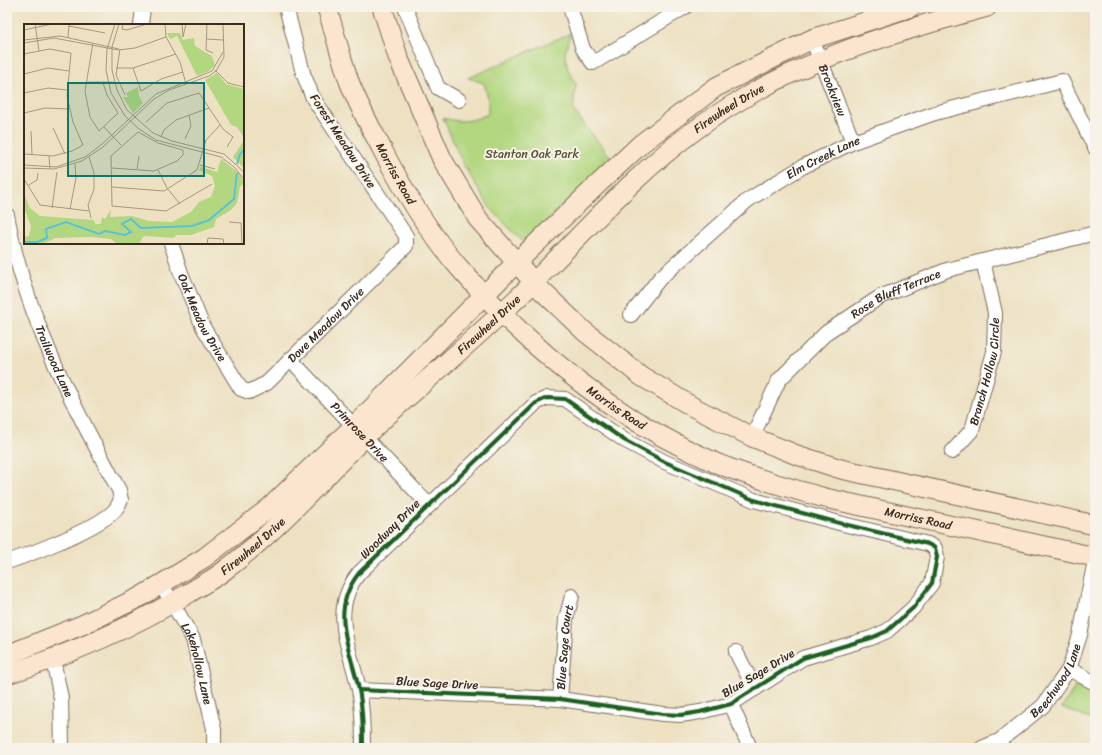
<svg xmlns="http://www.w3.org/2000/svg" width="1102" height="755" font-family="Sriracha,sans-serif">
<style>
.park{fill:#b2d780;stroke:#76804f}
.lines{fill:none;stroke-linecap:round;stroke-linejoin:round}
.street-casing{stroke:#796a57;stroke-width:16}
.secondary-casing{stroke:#796a57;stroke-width:21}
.street{stroke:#fff;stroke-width:14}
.secondary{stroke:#fce5cf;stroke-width:19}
.cycleway-casing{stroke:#f7f3e8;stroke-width:6}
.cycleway{stroke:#1b5e20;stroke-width:4}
.labels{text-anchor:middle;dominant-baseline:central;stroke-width:4;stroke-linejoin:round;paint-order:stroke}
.street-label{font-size:12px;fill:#3b2a1e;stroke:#f7f3e8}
.park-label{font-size:12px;fill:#595536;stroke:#f7f3e8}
.inset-river{fill:none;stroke:#59c2d5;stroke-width:2}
.inset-road{fill:none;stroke:#a69880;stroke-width:1}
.view{fill:#0f766e;fill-opacity:0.15;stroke:#0f766e;stroke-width:2}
.inset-edge{fill:none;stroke:#3b2a1e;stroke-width:2}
</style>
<rect width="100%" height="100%" fill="#f7f3e8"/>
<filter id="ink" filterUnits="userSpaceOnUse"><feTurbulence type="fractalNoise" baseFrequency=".025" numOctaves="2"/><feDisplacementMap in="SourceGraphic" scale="8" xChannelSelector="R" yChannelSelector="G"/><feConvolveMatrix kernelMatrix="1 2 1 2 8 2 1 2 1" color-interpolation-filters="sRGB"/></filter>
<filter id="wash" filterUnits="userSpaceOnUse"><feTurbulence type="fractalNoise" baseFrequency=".012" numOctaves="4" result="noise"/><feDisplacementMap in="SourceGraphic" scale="16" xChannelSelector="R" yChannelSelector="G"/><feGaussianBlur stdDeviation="0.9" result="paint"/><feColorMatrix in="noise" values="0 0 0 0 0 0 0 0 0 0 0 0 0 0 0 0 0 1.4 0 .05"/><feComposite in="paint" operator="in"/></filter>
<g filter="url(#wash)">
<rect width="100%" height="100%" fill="#ede1c2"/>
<g class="park">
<path d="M571,33L565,53L568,69L576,84L573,110L612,159L524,243L490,208L463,164L443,118C462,123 470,122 488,114V98L484,83L468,78Z"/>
<path d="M1076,685L1095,697V721L1062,708Z"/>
</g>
</g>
<g filter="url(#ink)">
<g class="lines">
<g class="street-casing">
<g id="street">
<path d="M405,7L438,88L459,100"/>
<path d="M570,7L583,49L593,63L685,7"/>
<path d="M141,25L143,7"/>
<path id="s1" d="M812,39L853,142"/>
<path id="s2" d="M7,215C24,313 72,404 119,490L121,500C119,503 117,508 115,510C99,528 31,554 7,562"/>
<path id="s3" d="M171,243L181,273L203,327L241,389L249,392L267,383L406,246V236L313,98L303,73L286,7"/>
<path id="s4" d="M631,315L660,278L748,200L802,167L853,142L935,113L1062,81L1095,148"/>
<path id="s5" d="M290,359L429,505"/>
<path id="s6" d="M752,437L779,380L827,332L880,297L947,270L1095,233"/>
<path id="s7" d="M952,452L972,430L994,352L995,313L983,261"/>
<path id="s8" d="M162,585L193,639L214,729V748"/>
<path d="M736,652L755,689"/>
<path d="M53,660L61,698L62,748"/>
<path d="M1069,669L1095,683"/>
<path d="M359,690L560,699L663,714L681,715L700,712L731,704L803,658L871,638L887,631L913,608L932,583L937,557L935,548L928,544L843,524L754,500L665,462L624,440L565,399L547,398L536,403L359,573C328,612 351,649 359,690C363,709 363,729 363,748"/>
<path id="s9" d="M560,699L566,619L572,596"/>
<path d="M731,704L750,748"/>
<path id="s10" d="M982,748L999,741L1043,706L1069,669L1080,635L1095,561"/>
</g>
</g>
<g class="secondary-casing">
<g id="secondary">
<path id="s11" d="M327,7C334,32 341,57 349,81C358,105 371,128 383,151C405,193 430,235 462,271C532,350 618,421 716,463C751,477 788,488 825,498L1095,557"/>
<path d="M382,7L398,57L442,159L478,219L539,288L584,331L641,376L693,407L752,437L797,455L841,469L1095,525"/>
<path d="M7,655L82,625L140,597L204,558L269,508L361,419L516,263L597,185L642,143L716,87L812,39L911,7"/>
<path id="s12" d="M7,674C72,654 131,628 189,593C201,585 214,579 225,570C281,528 327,473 378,424C430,376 485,331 535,281C588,228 637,172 698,128C783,65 886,34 987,7"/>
</g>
</g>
<use href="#street" class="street"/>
<use href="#secondary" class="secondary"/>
<g class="cycleway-casing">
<path id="cycleway" d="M359,690L560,699L663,714L681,715L700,712L731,704L803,658L871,638L887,631L913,608L932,583L937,557L935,548L928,544L843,524L754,500L665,462L624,440L565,399L547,398L536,403L359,573C328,612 351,649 359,690C363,709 363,729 363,748"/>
</g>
<use href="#cycleway" class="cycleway"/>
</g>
</g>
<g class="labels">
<g class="street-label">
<text stroke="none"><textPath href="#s1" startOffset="55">Brookview</textPath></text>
<text stroke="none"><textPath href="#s12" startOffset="927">Firewheel Drive</textPath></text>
<text transform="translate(343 141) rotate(57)">Forest Meadow Drive</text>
<text stroke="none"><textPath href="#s4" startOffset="251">Elm Creek Lane</textPath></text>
<text stroke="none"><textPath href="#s11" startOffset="181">Morriss Road</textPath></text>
<text stroke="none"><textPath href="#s6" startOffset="210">Rose Bluff Terrace</textPath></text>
<text stroke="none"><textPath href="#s3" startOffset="81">Oak Meadow Drive</textPath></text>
<text stroke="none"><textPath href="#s3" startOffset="274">Dove Meadow Drive</textPath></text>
<text stroke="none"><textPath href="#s12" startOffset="603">Firewheel Drive</textPath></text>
<text stroke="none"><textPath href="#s2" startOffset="154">Trailwood Lane</textPath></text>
<text stroke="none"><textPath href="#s7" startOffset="90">Branch Hollow Circle</textPath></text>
<text stroke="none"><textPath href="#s11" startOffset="506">Morriss Road</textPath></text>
<text stroke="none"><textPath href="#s5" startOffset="101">Primrose Drive</textPath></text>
<text stroke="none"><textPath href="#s11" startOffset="830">Morriss Road</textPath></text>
<text transform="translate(390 529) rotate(-45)">Woodway Drive</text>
<text stroke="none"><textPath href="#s12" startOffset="279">Firewheel Drive</textPath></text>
<text stroke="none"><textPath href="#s9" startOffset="52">Blue Sage Court</textPath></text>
<text stroke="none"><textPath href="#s8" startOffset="87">Lakehollow Lane</textPath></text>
<text transform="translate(758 673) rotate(-31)">Blue Sage Drive</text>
<text stroke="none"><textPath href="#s10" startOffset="103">Beechwood Lane</textPath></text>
<text transform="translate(437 683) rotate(3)">Blue Sage Drive</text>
</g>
<g class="park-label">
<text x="532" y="154">Stanton Oak Park</text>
</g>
</g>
<g transform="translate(24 24)">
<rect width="220" height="220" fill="#ede1c2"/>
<path d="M143,9H156L159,16L170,14L171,22L188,32L191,41L185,47L173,52L153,12L146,15ZM193,49L202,60L220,65V144L209,133L220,116L219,112L213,103L207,101L181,56ZM114,63L115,72L119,79L109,89L99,73H104L102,69ZM197,135L216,150L220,158L216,163L213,179L207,186L192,195L190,203L167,211H153L149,214L120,212L115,220H93L87,215L67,213L32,214L18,220H0V213L5,212L7,202L0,184V170L6,184L16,192L70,196L71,200H77L78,193L81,195L87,186L86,193L108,192L125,197L148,198L167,188L175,178L187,173L191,162L188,152L175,146L177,143L193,148Z" fill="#b2d780"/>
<path class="inset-river" d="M213,140L216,130L220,126M0,218H13L23,214L22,205L42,198L75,210L81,207L101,211L107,208L98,200L107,195L117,204L168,202L185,196L210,175L213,149"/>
<path class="inset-road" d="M11,0L15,27M91,0L83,25L82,46L87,69L101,92L115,105L132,116L197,133L210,143L220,155M95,0L88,23V46L93,66L103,86L129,109L148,117L200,130L220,148M99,0L98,5L103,6L123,0M141,0L142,13L156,38L162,60M158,0L159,13L162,0M183,0L182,26L189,29M45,2L81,9M0,6L28,0M44,14L45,0M183,15L199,16M0,16L36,12L95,25M0,19L30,14L94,26L111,24L142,13M69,19L61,67L66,93L75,107L94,89L83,71L79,59M96,25L92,51L101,71M0,30L26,25L47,29L43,72L49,98L59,121L48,127L29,132L0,130M92,44H109L152,30M109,44L117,67L137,55L159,48M191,46L204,59L220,63M0,50L24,44L45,47M62,58H90M0,69L24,64L43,66M0,89L21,84L45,85M122,98L143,79L175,69L199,105L209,113L203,123M80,103L97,121M29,104L41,130M7,107L8,131M137,113L140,106L152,96L185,84M161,115L167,102L165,91M25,132L26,145M65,133L70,149V165L64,181L67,194M0,141L32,143L61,133L77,121L132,70L188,47L199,28M176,141L191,145M0,144L30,145L58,137L79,123L130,75L145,66L185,52L192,47L200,33L199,0M88,144L130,147L153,137L159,131V126L134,119L114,108L87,132L88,182L142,187L188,160M113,145L115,132M134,146L143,164L156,180M0,155L16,181L65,187M5,161L13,156L14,149M88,163L140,167L173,146L182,116L196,101M28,184L33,148M46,185L52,154L51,140M205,198L217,199L218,220M183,220L184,214L199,215L200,220"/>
<path class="view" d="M44,59H180V152H44Z"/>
<rect width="220" height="220" class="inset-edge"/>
</g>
<rect width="1102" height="755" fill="none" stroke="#f7f3e8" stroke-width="24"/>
</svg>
